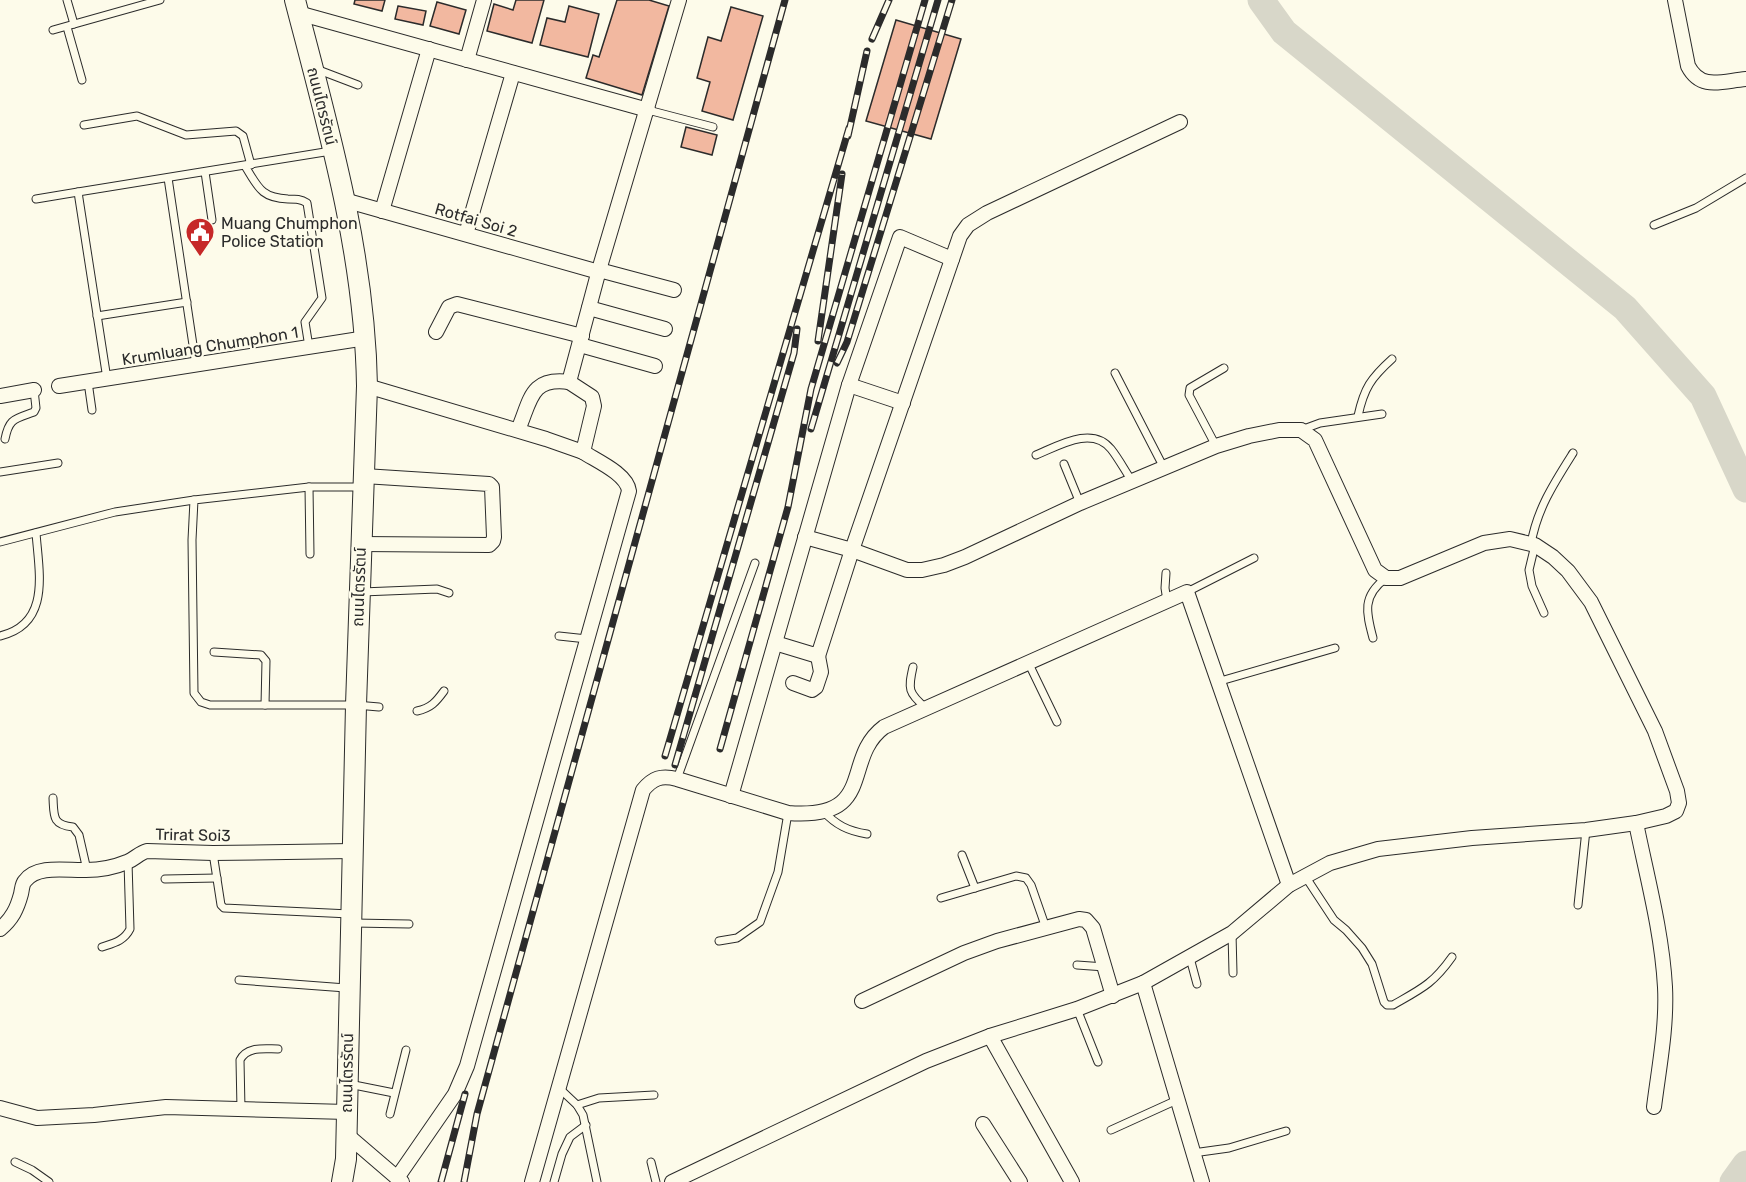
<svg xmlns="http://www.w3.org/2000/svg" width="1746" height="1182" font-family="Rubik,'Noto Sans Thai',sans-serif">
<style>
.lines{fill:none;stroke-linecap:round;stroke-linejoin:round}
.river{stroke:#d8d7c9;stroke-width:27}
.building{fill:#f2b8a0;stroke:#2b2b2b;stroke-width:1.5}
.service-casing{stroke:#2b2b2b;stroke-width:9}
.minor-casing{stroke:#2b2b2b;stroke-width:16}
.secondary-casing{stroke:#2b2b2b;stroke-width:22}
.service{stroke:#fdfbea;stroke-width:7}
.minor{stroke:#fdfbea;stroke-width:14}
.secondary{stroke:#fdfbea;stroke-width:20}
.rail-casing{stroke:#2b2b2b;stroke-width:7}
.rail{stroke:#fdfbea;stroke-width:4.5;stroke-dasharray:14;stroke-linecap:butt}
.labels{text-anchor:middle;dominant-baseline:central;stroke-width:4.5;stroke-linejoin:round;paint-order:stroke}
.street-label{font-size:16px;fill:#2b2b2b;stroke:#fdfbea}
.poi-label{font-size:16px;fill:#2b2b2b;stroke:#fdfbea;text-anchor:start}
</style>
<rect width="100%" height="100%" fill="#fdfbea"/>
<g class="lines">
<g class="river">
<path d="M1261,0L1284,32L1625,308L1703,396L1746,489"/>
<path d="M1733,1182L1746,1164"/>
</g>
</g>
<g class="building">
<path d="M355,0H385L382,11L354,4Z"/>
<path d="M516,0H544L532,43L487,31L494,4L513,10Z"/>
<path d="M617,0H649L669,6L642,95L586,78L593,55L599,57Z"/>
<path d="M437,2L466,10L459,34L430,26Z"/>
<path d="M398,6L426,11L423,25L395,19Z"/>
<path d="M569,6L599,14L588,57L540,45L547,18L565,22Z"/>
<path d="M731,7L763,16L733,120L702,111L710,82L697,78L708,37L721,41Z"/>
<path d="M896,20L961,39L931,139L866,121Z"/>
<path d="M686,127L717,135L712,155L681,147Z"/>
</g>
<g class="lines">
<g class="service-casing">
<g id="service">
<path d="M67,0L74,24"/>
<path d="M67,27L82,80"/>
<path d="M53,30L160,0"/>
<path d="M316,69L358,85"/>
<path d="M648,110L713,127"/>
<path d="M84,125L137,116L186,135L236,131L243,136L251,165"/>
<path d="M245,166C258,187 261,198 288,199C296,199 301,199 307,203L322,298L305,322L309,347"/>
<path d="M205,172L212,220"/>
<path d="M168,178L196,365"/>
<path d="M36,199L78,192"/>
<path d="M1654,225L1696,208L1746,178"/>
<path d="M97,316L187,302"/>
<path d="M1115,373L1164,468"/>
<path d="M107,379L78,192L331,151"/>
<path d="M88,382L92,410"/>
<path d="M1358,416C1364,388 1371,378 1392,359"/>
<path d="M1301,430L1320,423L1382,414"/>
<path d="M5,439C9,418 15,419 34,412L36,408L34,390"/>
<path d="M1216,446L1189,395L1190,388L1224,368"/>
<path d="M1036,455C1058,446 1092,425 1111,449C1119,459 1125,471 1132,481"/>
<path d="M1064,464L1080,503"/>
<path d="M0,472L58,463"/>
<path d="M309,487L310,554"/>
<path d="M361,487H309L194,500L192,540L194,693L201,702L210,705H356L379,707"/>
<path d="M0,542L115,512L194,500"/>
<path d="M1531,544C1537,509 1554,483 1573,453"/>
<path d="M1535,545L1529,570L1532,586L1544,613"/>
<path d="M1166,573L1165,588L1167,601"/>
<path d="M362,592L437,589L449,593"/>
<path d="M1187,592L1254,558"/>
<path d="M0,636C51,624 39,573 36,533"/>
<path d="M559,636L587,639"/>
<path d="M1373,638C1366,612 1362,596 1386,578"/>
<path d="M214,652L261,655L266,661L265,705"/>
<path d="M1028,662L1057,722"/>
<path d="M913,667C908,689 908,693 926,708"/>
<path d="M1217,682L1335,648"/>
<path d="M417,711C431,708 436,702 444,691"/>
<path d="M677,779L755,563"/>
<path d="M53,798C54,816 52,825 73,827L79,835L87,870"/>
<path d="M823,811C836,825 848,831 867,834"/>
<path d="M213,853L221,905L224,908L350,914"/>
<path d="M962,855L975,888"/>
<path d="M1305,876L1334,920L1346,930L1362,948L1372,964L1384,1002L1387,1005H1393C1421,989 1433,984 1452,957"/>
<path d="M165,879L217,878"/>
<path d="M941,898L1016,876L1026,878L1031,885L1046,928"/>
<path d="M1578,905L1586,830"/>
<path d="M354,923L409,924"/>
<path d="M1232,933L1233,973"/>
<path d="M719,941L737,938L760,922L778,872L788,813"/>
<path d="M102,947C114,943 124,941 130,929L128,862"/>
<path d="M1190,958L1197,984"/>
<path d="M1077,965L1105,967"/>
<path d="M239,980L346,988"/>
<path d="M1077,1009L1098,1062"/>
<path d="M349,1084L394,1093"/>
<path d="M559,1088L577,1105L583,1115L597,1182"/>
<path d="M577,1105L599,1098L654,1095"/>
<path d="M241,1109L240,1060C247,1046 264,1049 278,1049"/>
<path d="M390,1114L406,1050"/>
<path d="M1111,1130L1177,1100"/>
<path d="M1193,1153L1229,1148L1286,1131"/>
<path d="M15,1162L32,1170L49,1182"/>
<path d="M651,1162L656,1182"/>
<path d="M554,1182L562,1154L570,1137L586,1125"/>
</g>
</g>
<g class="minor-casing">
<g id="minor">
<path d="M1675,0L1688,66C1701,91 1722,81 1746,79"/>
<path d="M298,13L648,110"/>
<path d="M467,60L484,0"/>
<path d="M344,200L599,272"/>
<path d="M382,211L429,49"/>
<path d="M466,234L513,73"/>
<path d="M599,270L674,290"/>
<path d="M589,308L665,329"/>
<path d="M436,332L449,307L457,304L582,336"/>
<path d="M580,345L655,366"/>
<path d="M849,385L903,403"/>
<path d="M59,386L366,338"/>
<path d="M367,386L546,439L583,452"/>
<path d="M0,396L34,390"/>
<path d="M518,430C531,400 530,377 569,382"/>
<path d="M361,544L489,545L493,541L494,537L492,487L489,484L364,476"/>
<path d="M775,643L818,656L852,550L960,236L968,225L987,213L1180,122"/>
<path d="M793,683L812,690L816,687L821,672L818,656"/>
<path d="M731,796L849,385L900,237L952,259"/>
<path d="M1636,823C1647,877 1662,932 1665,987C1667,1027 1659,1067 1654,1107"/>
<path d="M0,929C12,919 17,909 21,894C22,890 22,884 25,881C37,864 69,871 86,870C100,870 115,867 127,862C135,859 139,853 147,851L213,853L352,851"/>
<path d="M1143,983L1202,1182"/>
<path d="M862,1001L964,953L997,941L1079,919L1086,920L1093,928L1113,996"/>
<path d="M990,1036L1072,1182"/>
<path d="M0,1108L37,1118L94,1115L166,1107L347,1112"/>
<path d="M983,1124L1020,1182"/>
<path d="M346,1134L402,1182"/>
<path d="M397,1178L455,1094L467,1066L629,491C627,474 597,461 583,452L594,406L592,397L569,382L599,270L679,0"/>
<path d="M532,1182L643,790C653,778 661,775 677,779L788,813C878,820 841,759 884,727L1187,592L1289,885"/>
<path d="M672,1182L926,1061L990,1036L1077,1009L1143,983L1232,933L1289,885L1330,863L1378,849L1472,838L1586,830L1636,823L1666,816L1676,811L1679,803L1677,791L1655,731L1591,602L1568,571L1553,557L1535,545L1510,539L1484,543L1400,578H1386L1375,570L1315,440L1301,430H1279L1249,436L1216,446L1080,503L965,557L944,565L922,570H907L852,550L805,537"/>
</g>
</g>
<g class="secondary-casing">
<path id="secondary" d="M295,0C328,127 365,254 367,386L356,705L346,1159L342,1182"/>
</g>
<use href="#service" class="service"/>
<use href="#minor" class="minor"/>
<use href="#secondary" class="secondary"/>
<g class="rail-casing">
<g id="rail">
<path d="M872,39L889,0"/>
<path d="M848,136L867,51"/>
<path d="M818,341L842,174"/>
<path d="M837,363L847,342L952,0"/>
<path d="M811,429L938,0"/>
<path d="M720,749L788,507L811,389L925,0"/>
<path d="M665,756L849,128"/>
<path d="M675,765L794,353L797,329"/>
<path d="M441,1182L465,1094"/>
<path d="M464,1182L477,1114L785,0"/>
</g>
</g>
<use href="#rail" class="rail"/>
</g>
<defs>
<g id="civic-pin" transform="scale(1.5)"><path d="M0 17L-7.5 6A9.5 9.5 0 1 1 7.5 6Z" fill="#c62828" stroke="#fdfbea"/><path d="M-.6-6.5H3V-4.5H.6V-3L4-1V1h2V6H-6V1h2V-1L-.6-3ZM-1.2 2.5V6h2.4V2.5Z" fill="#fff"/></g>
</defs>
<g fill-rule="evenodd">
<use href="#civic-pin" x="200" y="232"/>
</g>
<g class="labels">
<g class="street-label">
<text transform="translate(322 106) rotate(76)">ถนนไตรรัตน์</text>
<text transform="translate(476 220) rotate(16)">Rotfai Soi 2</text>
<text transform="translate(210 346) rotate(-9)">Krumluang Chumphon 1</text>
<text transform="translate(359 587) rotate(-88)">ถนนไตรรัตน์</text>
<text transform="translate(193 835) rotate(1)">Trirat Soi3</text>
<text transform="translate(347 1073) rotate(-89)">ถนนไตรรัตน์</text>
</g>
<g class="poi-label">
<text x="221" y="223">Muang Chumphon<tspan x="221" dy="18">Police Station</tspan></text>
</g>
</g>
</svg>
